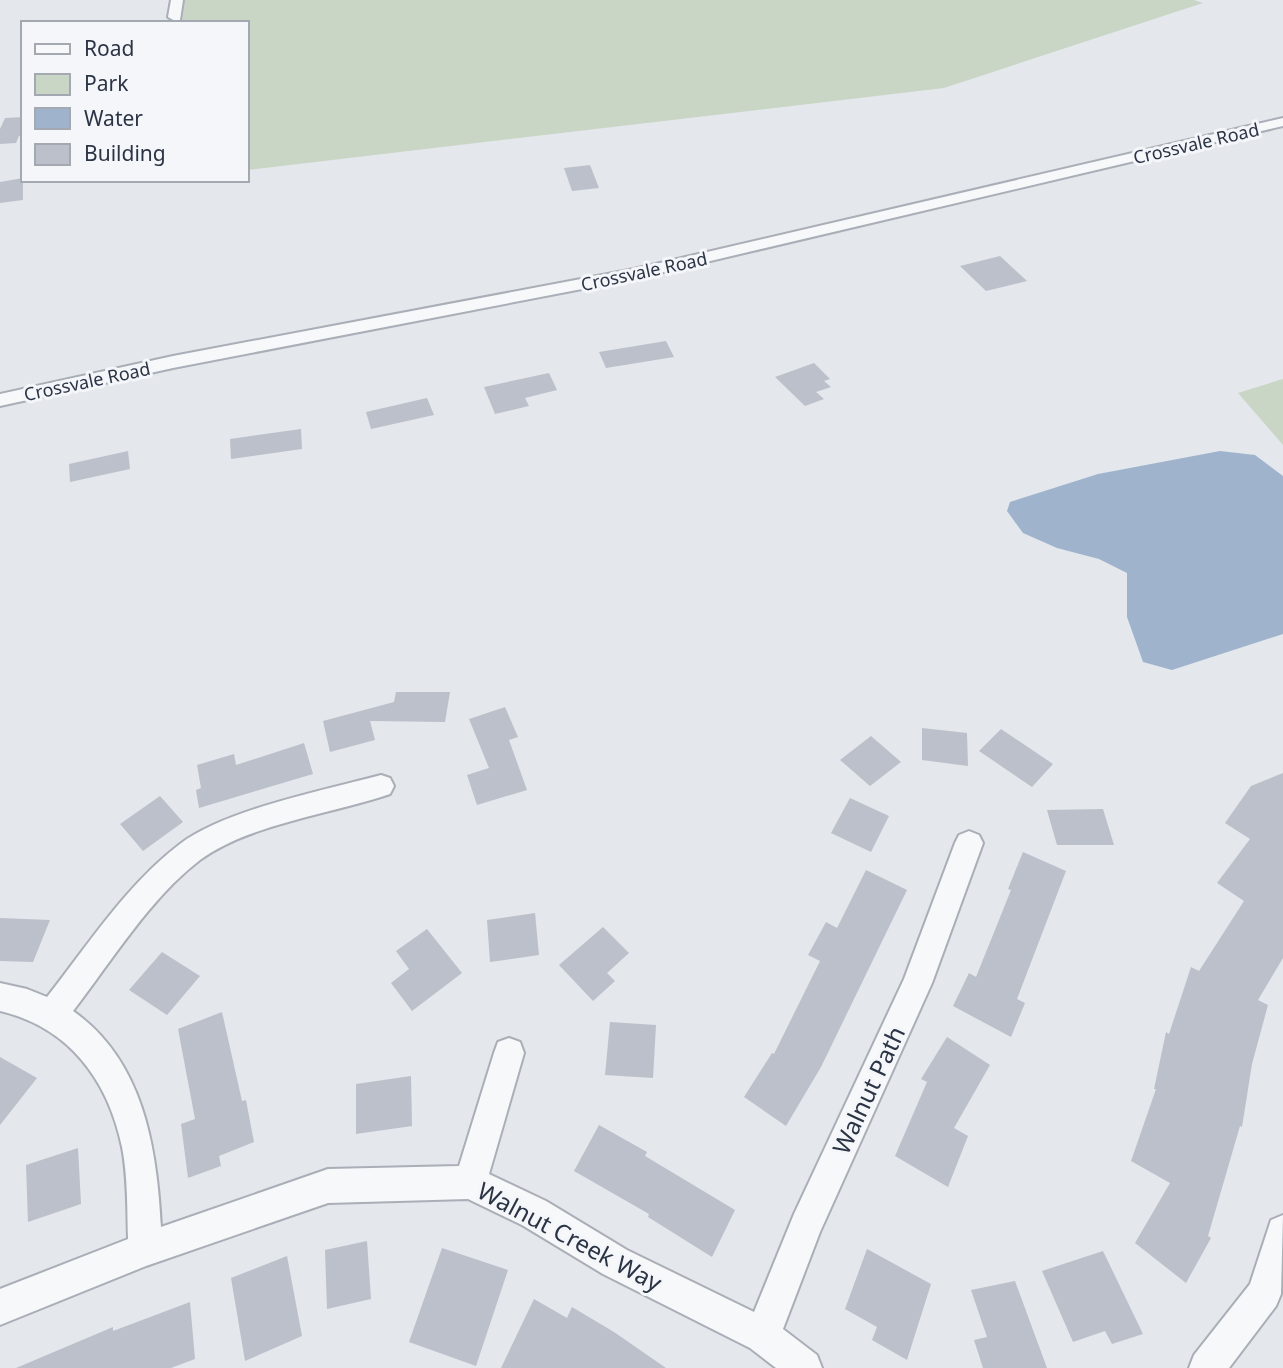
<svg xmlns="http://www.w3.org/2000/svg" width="1283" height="1368" font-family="'Noto Sans',sans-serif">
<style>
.green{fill:#c9d6c5}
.water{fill:#9fb4cc}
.building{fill:#bbc0ca}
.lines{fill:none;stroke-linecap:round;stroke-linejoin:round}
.minor-casing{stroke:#a9aeb7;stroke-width:4}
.minor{fill:#f7f8fa;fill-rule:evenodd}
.labels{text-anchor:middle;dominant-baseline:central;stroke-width:6;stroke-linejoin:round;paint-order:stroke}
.far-street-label{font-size:18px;fill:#2b3445;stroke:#f4f6f9}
.near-street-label{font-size:24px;fill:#2b3445;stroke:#f4f6f9}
</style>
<rect width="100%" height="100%" fill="#e4e7ec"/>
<g class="green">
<path d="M179,0H1194L1203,3L944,88L247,170V23H177Z"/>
<path d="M1283,379V445L1238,393Z"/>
</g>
<path class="water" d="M1220,451L1255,455L1283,476V634L1172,670L1143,662L1127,617V573L1099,559L1057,548L1023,533L1007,511L1010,502L1098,474Z"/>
<g class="building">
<path d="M23,117V136H19L16,143L0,144V129L5,118Z"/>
<path d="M590,165L599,188L572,191L564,168Z"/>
<path d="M23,178V200L0,203V182Z"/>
<path d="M1000,256L1027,281L986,291L960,266Z"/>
<path d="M666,341L674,357L606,368L599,352Z"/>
<path d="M814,363L830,379L824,381L831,387L816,392L824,399L805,406L775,377Z"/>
<path d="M549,373L557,390L525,398L529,406L495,414L484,387Z"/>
<path d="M427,398L434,415L371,429L366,412Z"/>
<path d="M301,429L302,449L231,459L230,439Z"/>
<path d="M128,451L130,469L70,482L69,464Z"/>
<path d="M396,692H450L445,722L370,721L375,740L330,752L323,721L394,702Z"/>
<path d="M505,707L518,737L509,740L527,790L477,805L467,775L489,768L469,719Z"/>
<path d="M922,728L967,733L968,766L922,760Z"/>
<path d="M1001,729L1053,764L1032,787L979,751Z"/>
<path d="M871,736L901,762L870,786L840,760Z"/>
<path d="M304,743L313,774L199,808L196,790L201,788L197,765L234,754L236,765Z"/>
<path d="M1283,773V958L1258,1000L1268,1005L1252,1064L1242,1127L1240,1126L1208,1236L1211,1238L1186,1283L1135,1243L1170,1183L1131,1161L1156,1089H1154L1166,1032L1169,1034L1191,967L1199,971L1244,901L1217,883L1250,839L1225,823L1251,786Z"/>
<path d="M160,796L183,822L143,851L120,824Z"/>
<path d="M850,798L889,816L871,852L831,833Z"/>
<path d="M1103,809L1114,845H1057L1047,810Z"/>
<path d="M1023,852L1066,871L1017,999L1025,1003L1011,1037L953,1006L969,973L976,977L1011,890L1008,889Z"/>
<path d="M866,870L907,890L821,1067L786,1126L744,1097L772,1053L774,1054L820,961L808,955L826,922L837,928Z"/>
<path d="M535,913L539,955L490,962L487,920Z"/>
<path d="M0,918L50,920L33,962L0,961Z"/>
<path d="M603,927L629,953L607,973L615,981L593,1001L559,965Z"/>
<path d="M427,929L462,973L412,1011L391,983L409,969L396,951Z"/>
<path d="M162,952L200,976L167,1015L129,990Z"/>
<path d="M222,1012L242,1101L246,1100L254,1142L219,1156L221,1166L188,1178L181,1124L195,1119L178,1029Z"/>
<path d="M610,1022L656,1025L653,1078L605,1075Z"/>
<path d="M947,1037L990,1065L954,1128L968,1136L948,1187L895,1156L927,1082L921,1079Z"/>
<path d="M0,1057L37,1078L0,1125Z"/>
<path d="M411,1076L412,1126L356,1134V1084Z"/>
<path d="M599,1125L647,1152L645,1156L735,1210L712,1257L648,1217L649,1214L574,1171Z"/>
<path d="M78,1148L81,1204L28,1222L26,1165Z"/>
<path d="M367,1241L371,1299L327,1309L325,1250Z"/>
<path d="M442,1248L508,1270L476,1366L409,1342Z"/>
<path d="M867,1249L931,1284L907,1360L872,1340L877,1327L845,1309Z"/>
<path d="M1103,1251L1143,1334L1112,1344L1105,1331L1073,1342L1042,1271Z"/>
<path d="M287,1256L302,1336L245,1361L231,1278Z"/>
<path d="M1015,1281L1047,1368H983L974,1340L987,1337L971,1290Z"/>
<path d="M534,1299L567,1318L572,1307L614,1332L666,1368H501Z"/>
<path d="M190,1302L195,1359L171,1368H16L113,1327V1331Z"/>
</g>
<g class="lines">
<g class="minor-casing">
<g id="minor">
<path d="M171,0H183L180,20L175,21L168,17Z"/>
<path d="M1283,118V126L634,279L173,368L0,406V394L173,356L634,269Z"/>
<path d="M381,775L390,778L394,786L390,794C332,814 249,824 200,860C150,898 111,962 73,1011C143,1060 157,1147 161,1227L328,1169L459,1166L494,1053L498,1042L509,1038L520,1042L524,1053L489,1174L546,1201L627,1250L754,1312L794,1214L904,979L955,843L959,835L969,831L979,835L983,843L932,983L820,1232L783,1329L817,1355L822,1368H776L750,1348L603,1274L522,1225L468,1199L328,1203L146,1266L0,1325V1289L128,1239C127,1209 128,1177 122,1147C108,1080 69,1027 0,1011V983L27,989L47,997C88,945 127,884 180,844C224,810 325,790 381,775Z"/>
<path d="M1283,1215L1281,1294L1276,1306L1229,1368H1189L1194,1355L1250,1284L1271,1220Z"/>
</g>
</g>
<use href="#minor" class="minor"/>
</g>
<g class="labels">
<g class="far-street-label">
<text transform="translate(1196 143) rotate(-13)">Crossvale Road</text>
<text transform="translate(644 271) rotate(-12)">Crossvale Road</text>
<text transform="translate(87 381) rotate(-12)">Crossvale Road</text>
</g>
<g class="near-street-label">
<text transform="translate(868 1090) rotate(-65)">Walnut Path</text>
<text transform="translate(570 1236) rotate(28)">Walnut Creek Way</text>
</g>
</g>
<rect x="21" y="21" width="228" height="161" fill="#f4f6f9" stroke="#a4a8b1" stroke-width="2"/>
<rect x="35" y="44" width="35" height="10" fill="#f7f8fa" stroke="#a4a8b1" stroke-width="2"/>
<text x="84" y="56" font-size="21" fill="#2b3445">Road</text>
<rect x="35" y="74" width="35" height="21" fill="#c9d6c5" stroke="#a4a8b1" stroke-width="2"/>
<text x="84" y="91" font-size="21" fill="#2b3445">Park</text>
<rect x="35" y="108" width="35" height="21" fill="#9fb4cc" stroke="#a4a8b1" stroke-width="2"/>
<text x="84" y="126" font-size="21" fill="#2b3445">Water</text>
<rect x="35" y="144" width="35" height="21" fill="#bbc0ca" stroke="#a4a8b1" stroke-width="2"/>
<text x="84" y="161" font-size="21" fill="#2b3445">Building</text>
</svg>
